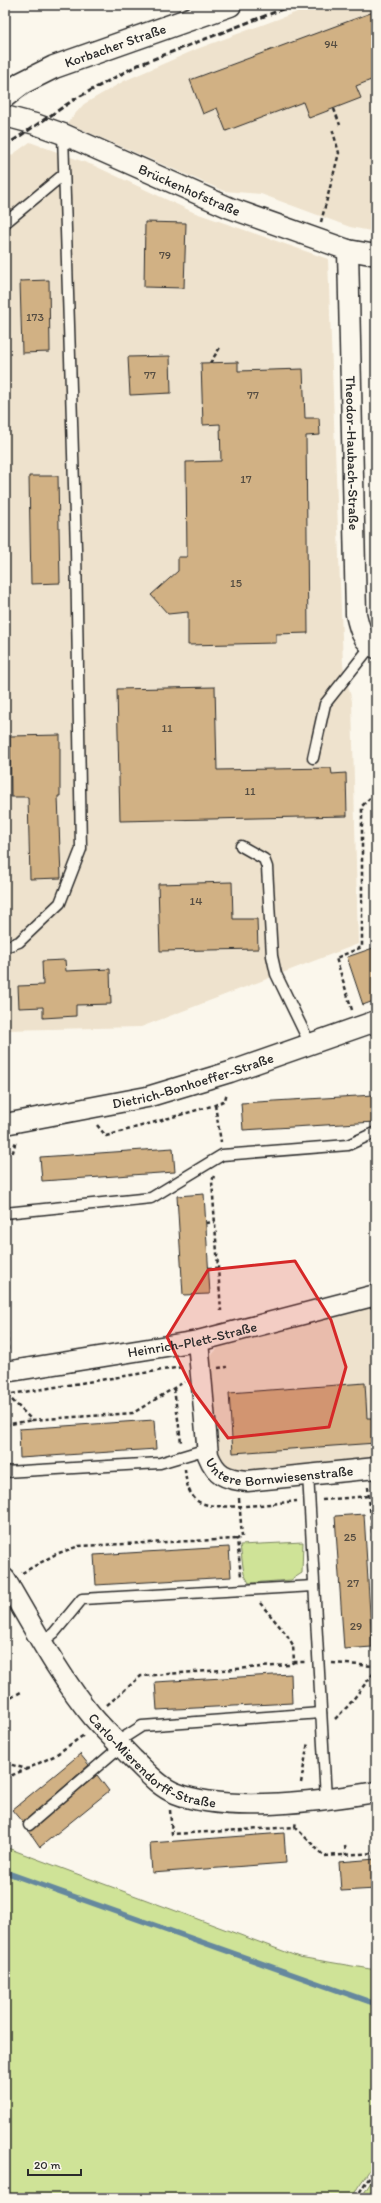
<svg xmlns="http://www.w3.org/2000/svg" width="381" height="2203" font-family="Itim,sans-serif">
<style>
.built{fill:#eee2cd}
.green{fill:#cfe397;stroke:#7d8761}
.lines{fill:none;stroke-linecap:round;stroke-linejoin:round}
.stream{stroke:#65889e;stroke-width:5.5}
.building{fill:#d1b184;stroke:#2b2b2b}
.lane-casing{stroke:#2b2b2b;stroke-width:13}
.street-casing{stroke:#2b2b2b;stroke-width:23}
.secondary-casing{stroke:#2b2b2b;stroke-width:25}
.path{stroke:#2b2b2b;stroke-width:2.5;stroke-dasharray:4 3;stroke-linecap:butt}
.lane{stroke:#fbf7ec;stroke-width:10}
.street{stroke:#fbf7ec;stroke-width:20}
.secondary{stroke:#fbf7ec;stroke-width:22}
.rail{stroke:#2b2b2b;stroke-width:3;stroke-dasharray:6 3;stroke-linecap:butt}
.marked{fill:#d62828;fill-opacity:0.2;stroke:#d62828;stroke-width:3;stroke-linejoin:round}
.labels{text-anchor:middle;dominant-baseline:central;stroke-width:3;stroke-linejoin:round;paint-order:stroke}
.number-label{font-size:12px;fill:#544c41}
.street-label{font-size:14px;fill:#2b2b2b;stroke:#fbf7ec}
</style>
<rect width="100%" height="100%" fill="#fbf7ec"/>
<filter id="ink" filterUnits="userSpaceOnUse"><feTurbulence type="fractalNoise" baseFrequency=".025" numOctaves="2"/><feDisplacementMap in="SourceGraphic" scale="8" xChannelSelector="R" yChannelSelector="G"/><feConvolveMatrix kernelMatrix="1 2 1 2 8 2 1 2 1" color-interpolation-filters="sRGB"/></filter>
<g filter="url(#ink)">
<g class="built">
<path d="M316,5H376V232L350,227L261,194L224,191L67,123L84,104L124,81L197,49Z"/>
<path d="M30,142L95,166L193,212L328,259L343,665L352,701L358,944L141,1027L5,1030V160Z"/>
<path d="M376,1306V1463L238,1472L229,1471L215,1455L208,1369L211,1356L218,1348Z"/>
</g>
<g class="green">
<path d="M303,1542L302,1573L291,1580L249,1583L244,1574L240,1545Z"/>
<path d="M5,1847L299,1957L376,1970V2161L358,2187L352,2198H5Z"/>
<path d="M376,2174V2198H361Z"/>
</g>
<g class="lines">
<path class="stream" d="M5,1872L376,2004"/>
</g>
<g class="building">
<path d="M376,11V78L356,86L361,98L309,118L303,102L226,131L217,108L203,114L190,80Z"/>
<path d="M145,222L186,223L184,288L144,287Z"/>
<path d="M49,280L50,352L22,353L20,281Z"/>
<path d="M170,356L171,393L130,395L128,357Z"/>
<path d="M238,362V371L303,369L305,418H319L320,435L306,436L308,633L276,634V643L188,645V612L168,614L151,595L178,571V557H187L186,462L221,461L220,424L203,425L201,363Z"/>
<path d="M29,476H58L60,583L31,584Z"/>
<path d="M215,687L217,770L331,768L332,774L346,773L347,816L120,821L117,689Z"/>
<path d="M60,735V796H58L61,878L30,879L28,797H11L10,736Z"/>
<path d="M232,882L233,919H257L258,949L160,951L158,884Z"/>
<path d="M376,947V1000L363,1005L347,957Z"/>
<path d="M65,960L66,971L110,969L111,1004L76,1005V1016L43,1018V1007L19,1008L18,986L43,985L42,961Z"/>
<path d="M374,1095L375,1122L243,1130L241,1103Z"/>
<path d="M173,1148L175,1172L42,1181L40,1157Z"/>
<path d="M204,1194L210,1294L183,1295L177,1196Z"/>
<path d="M365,1383L367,1418H376V1443L233,1453L229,1393Z"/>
<path d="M154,1420L156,1449L20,1458L19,1429Z"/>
<path d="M364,1514L372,1647L344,1649L335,1516Z"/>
<path d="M229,1547L231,1577L96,1585L94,1555Z"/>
<path d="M291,1674L292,1703L157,1710L155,1682Z"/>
<path d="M80,1754L89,1765L23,1823L12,1810Z"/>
<path d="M97,1775L109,1791L40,1847L29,1831Z"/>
<path d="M284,1833L286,1863L152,1873L150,1843Z"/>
<path d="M376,1859V1889L341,1891L339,1862Z"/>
</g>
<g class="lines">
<g class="lane-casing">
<g id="lane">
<path d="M5,223L64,174"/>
<path d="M313,758L325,704L371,646"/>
<path d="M241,846L264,859L267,867L272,956L276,974L310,1044"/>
<path d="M5,947L19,942L60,903L81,849L76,549L63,134"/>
<path d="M5,1213L151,1198L222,1155L348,1145L376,1132"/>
<path d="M5,1472L160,1463L197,1452L207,1451"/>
<path d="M308,1474L326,1799"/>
<path d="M43,1641L54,1633L82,1599L314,1586"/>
<path d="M117,1742L142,1726L321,1713"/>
<path d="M29,1825L121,1746"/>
</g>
</g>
<g class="street-casing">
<g id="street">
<path id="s1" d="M5,116L35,124L63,134L230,208L348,250L376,255"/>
<path id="s2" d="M348,250L356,614C359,627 362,642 376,648"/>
<path id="s3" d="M5,1124L147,1097L230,1072L376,1021"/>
<path id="s4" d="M198,1341L208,1455C216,1475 225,1479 247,1481L376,1468"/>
<path id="s5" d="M5,1372L198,1341L376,1295"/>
<path id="s6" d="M5,1579C31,1623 60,1678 93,1717C105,1731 120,1745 133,1759C145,1770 159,1787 175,1793C227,1814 321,1801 376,1792"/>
</g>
</g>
<g class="secondary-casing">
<g id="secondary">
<path id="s7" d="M5,96L22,83L54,67L230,5"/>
</g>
</g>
<g class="path">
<path d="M334,109L340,125"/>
<path d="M321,222L339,153L332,128"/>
<path d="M210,363L221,346"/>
<path d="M352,1010L336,958L362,947V806L376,792"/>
<path d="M215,1105L221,1142"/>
<path d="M97,1125L106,1136L215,1105L225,1100L227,1092"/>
<path d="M5,1154L13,1152L16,1140"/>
<path d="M214,1176L212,1181L221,1311"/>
<path d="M206,1223L215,1222"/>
<path d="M208,1268H218"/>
<path d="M5,1297L8,1350"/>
<path d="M218,1368L227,1367"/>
<path d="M174,1389L181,1442"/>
<path d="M5,1395L182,1367"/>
<path d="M7,1395L32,1420L133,1413L184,1382"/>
<path d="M5,1425L32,1420"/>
<path d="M185,1469C186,1481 187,1491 196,1500C210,1513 276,1503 297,1501"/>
<path d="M368,1487L376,1572"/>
<path d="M239,1498L242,1537L237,1539L241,1576"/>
<path d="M322,1500L369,1496"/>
<path d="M22,1573L56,1554L79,1546L237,1539"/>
<path d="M260,1603L287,1635L293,1645L294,1662H305"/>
<path d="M332,1663L376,1666"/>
<path d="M5,1701L21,1692"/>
<path d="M107,1705L141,1676L289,1665L294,1662"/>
<path d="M335,1719L348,1706L376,1670"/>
<path d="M5,1763L27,1769L54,1756L84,1735"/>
<path d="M5,1778L27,1769"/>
<path d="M301,1783L308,1742"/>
<path d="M170,1810L172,1834L295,1827L296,1821"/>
<path d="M295,1827L324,1856L376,1853"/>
<path d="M345,1846L346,1855"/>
<path d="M356,2198L376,2166"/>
</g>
<use href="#lane" class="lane"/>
<use href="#street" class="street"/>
<use href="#secondary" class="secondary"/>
<path class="rail" d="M5,146L75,99L138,65L293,5"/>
</g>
</g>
<path class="marked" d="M295,1261L331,1320L346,1367L329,1427L228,1438L194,1392L167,1337L208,1270Z"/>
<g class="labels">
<g class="number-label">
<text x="331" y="44">94</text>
<text x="165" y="255">79</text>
<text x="35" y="317">173</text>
<text x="150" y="375">77</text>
<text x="253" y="395">77</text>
<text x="246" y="479">17</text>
<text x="236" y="583">15</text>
<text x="167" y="728">11</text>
<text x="250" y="791">11</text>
<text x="196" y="901">14</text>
<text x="350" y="1537">25</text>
<text x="353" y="1583">27</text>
<text x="356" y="1626">29</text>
</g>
<g class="street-label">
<text stroke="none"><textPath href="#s7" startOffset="122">Korbacher Straße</textPath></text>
<text stroke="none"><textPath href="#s1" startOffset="199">Brückenhofstraße</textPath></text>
<text stroke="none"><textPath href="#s2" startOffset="203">Theodor-Haubach-Straße</textPath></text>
<text stroke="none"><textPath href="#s3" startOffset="193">Dietrich-Bonhoeffer-Straße</textPath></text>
<text stroke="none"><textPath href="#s5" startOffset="190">Heinrich-Plett-Straße</textPath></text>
<text stroke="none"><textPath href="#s4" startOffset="195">Untere Bornwiesenstraße</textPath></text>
<text stroke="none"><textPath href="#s6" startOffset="240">Carlo-Mierendorff-Straße</textPath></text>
</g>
</g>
<rect width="381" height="2203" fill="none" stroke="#fbf7ec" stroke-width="20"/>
<rect x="10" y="10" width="361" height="2183" fill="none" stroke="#2b2b2b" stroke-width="1.5" filter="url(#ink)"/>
<path d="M28 2169v6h53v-6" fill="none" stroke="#2b2b2b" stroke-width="2"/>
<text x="34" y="2169" font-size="12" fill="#2b2b2b" stroke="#fbf7ec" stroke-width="3" paint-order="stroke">20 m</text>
</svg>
